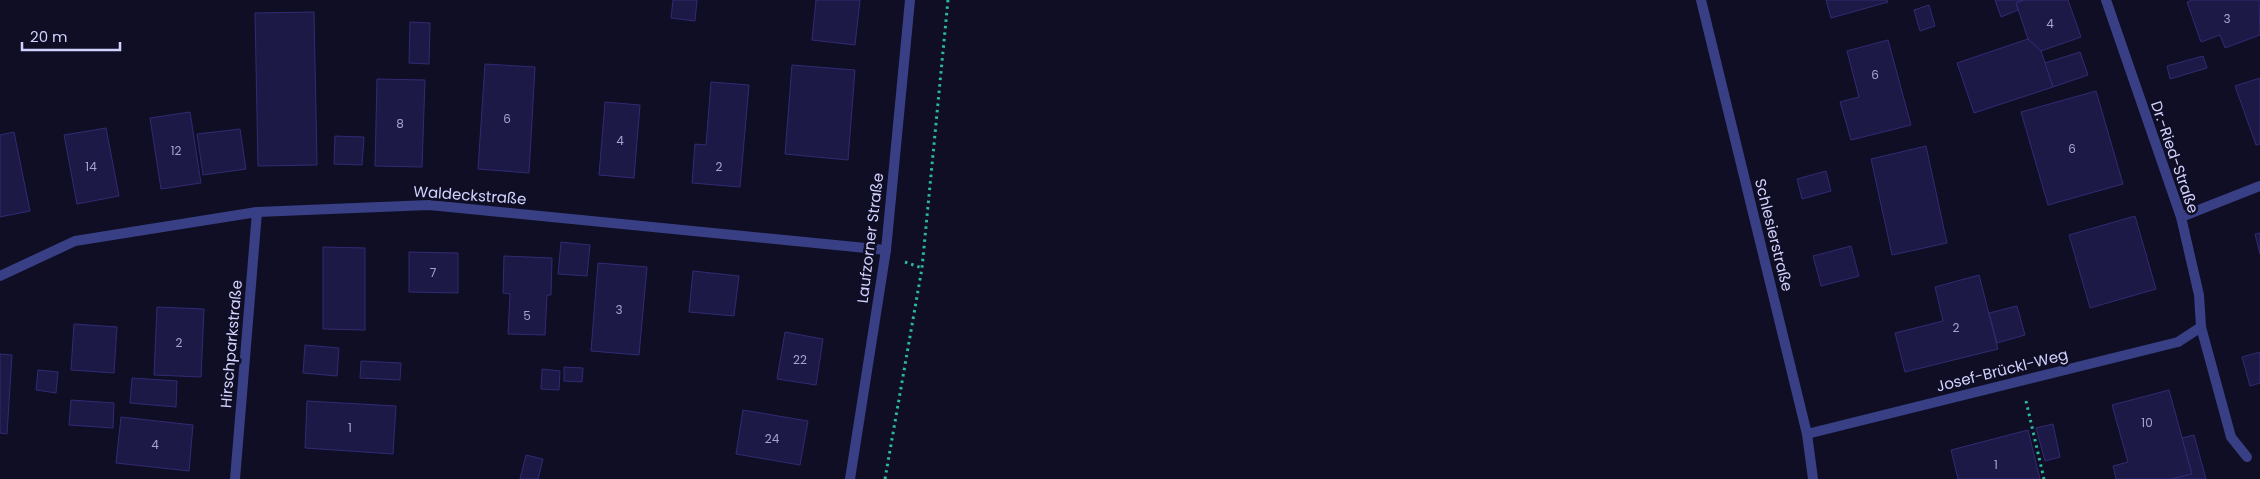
<svg xmlns="http://www.w3.org/2000/svg" width="2260" height="479" font-family="Poppins,sans-serif">
<style>
.building{fill:#1d1946;stroke:#302b73}
.lines{fill:none;stroke-linecap:round;stroke-linejoin:round}
.path{stroke:#2bb99e;stroke-width:3;stroke-dasharray:2.5 4;stroke-linecap:butt}
.service{stroke:#383f85;stroke-width:10}
.minor{stroke:#383f85;stroke-width:10}
.labels{text-anchor:middle;dominant-baseline:central;stroke-width:5;stroke-linejoin:round;paint-order:stroke}
.number-label{font-size:12px;fill:#a5a4d1}
.street-label{font-size:15px;fill:#d2d2ff;stroke:#0f0e25}
</style>
<rect width="100%" height="100%" fill="#0f0e25"/>
<g class="building">
<path d="M673,0H697L695,21L671,18Z"/>
<path d="M816,0H860L855,45L812,40Z"/>
<path d="M1826,0H1887L1888,2L1831,18Z"/>
<path d="M1995,0H2024L2016,3L2018,10L2001,17Z"/>
<path d="M2024,0H2068L2081,37L2041,51L2028,39L2016,3Z"/>
<path d="M2192,0H2259L2260,35L2225,48L2220,35L2201,42L2187,2Z"/>
<path d="M1929,5L1935,26L1920,31L1914,10Z"/>
<path d="M314,12L317,165L258,166L255,13Z"/>
<path d="M410,22L430,23L429,64L409,63Z"/>
<path d="M2028,39L2041,51L2053,87L1974,113L1957,63Z"/>
<path d="M1888,40L1911,125L1851,140L1840,102L1859,97L1847,51Z"/>
<path d="M2080,52L2088,75L2053,87L2045,63Z"/>
<path d="M2203,56L2207,68L2170,79L2167,66Z"/>
<path d="M485,64L535,67L529,173L478,169Z"/>
<path d="M792,65L855,70L848,160L785,154Z"/>
<path d="M2260,78V144L2256,145L2235,86Z"/>
<path d="M377,79L425,80L422,167L375,166Z"/>
<path d="M711,82L749,85L740,187L692,183L695,144L706,145Z"/>
<path d="M2096,91L2123,184L2048,205L2021,112Z"/>
<path d="M605,102L640,105L634,178L599,175Z"/>
<path d="M190,112L201,183L161,189L150,118Z"/>
<path d="M106,128L119,196L77,204L64,135Z"/>
<path d="M240,129L246,169L203,175L197,134Z"/>
<path d="M14,132L30,211L0,217V135Z"/>
<path d="M335,136L364,137L362,165L334,164Z"/>
<path d="M1926,146L1947,243L1892,255L1871,159Z"/>
<path d="M1826,171L1831,191L1802,199L1797,179Z"/>
<path d="M2135,216L2156,289L2090,308L2069,235Z"/>
<path d="M2260,233V254L2255,234Z"/>
<path d="M561,242L590,245L587,276L558,274Z"/>
<path d="M1851,246L1859,276L1821,286L1813,256Z"/>
<path d="M323,247L365,248V330L323,329Z"/>
<path d="M409,252L458,253V293L409,292Z"/>
<path d="M504,256L552,258L551,295H547L545,335L508,334L510,294L503,293Z"/>
<path d="M598,263L647,267L639,355L591,351Z"/>
<path d="M693,271L739,276L734,316L689,312Z"/>
<path d="M1979,275L1998,349L1905,372L1895,333L1943,321L1935,287Z"/>
<path d="M2017,306L2025,335L1997,343L1989,313Z"/>
<path d="M157,307L204,309L201,377L154,375Z"/>
<path d="M74,324L117,327L114,373L71,370Z"/>
<path d="M785,332L823,339L816,385L777,379Z"/>
<path d="M305,345L339,348L337,376L303,373Z"/>
<path d="M2260,352V383L2250,386L2242,357Z"/>
<path d="M0,354L12,355L7,434L0,433Z"/>
<path d="M361,361L401,363L400,380L360,378Z"/>
<path d="M564,367L583,368L582,382L564,381Z"/>
<path d="M542,369L560,371L559,390L541,389Z"/>
<path d="M38,370L58,372L56,393L36,390Z"/>
<path d="M132,378L177,381L176,407L130,403Z"/>
<path d="M2169,390L2192,474L2171,479H2116L2113,466L2128,462L2112,405Z"/>
<path d="M71,400L114,403L113,428L69,425Z"/>
<path d="M307,401L396,406L393,454L305,448Z"/>
<path d="M743,410L808,421L800,465L736,454Z"/>
<path d="M121,417L193,425L189,471L116,463Z"/>
<path d="M2053,424L2060,457L2045,461L2036,428Z"/>
<path d="M2028,430L2040,479H1958L1951,450Z"/>
<path d="M2194,435L2206,479H2171L2192,474L2182,438Z"/>
<path d="M526,455L543,459L538,479H520Z"/>
</g>
<g class="lines">
<g class="path">
<path d="M905,262L922,268"/>
<path d="M2026,401L2044,479"/>
<path d="M885,479L922,268L948,0"/>
</g>
<path class="service" d="M2201,327L2231,437L2247,457"/>
<g class="minor">
<path d="M1701,0L1807,434L1813,479"/>
<path d="M2181,217L2260,186"/>
<path d="M0,276L75,241L257,212L429,205L886,250"/>
<path d="M1807,434L2178,342L2201,327L2199,295L2181,217L2106,0"/>
<path d="M235,479L257,212"/>
<path d="M850,479L886,250L910,0"/>
</g>
</g>
<g class="labels">
<g class="number-label">
<text x="2227" y="18">3</text>
<text x="2050" y="23">4</text>
<text x="1875" y="74">6</text>
<text x="507" y="118">6</text>
<text x="400" y="123">8</text>
<text x="620" y="140">4</text>
<text x="2072" y="148">6</text>
<text x="176" y="150">12</text>
<text x="91" y="166">14</text>
<text x="719" y="166">2</text>
<text x="433" y="272">7</text>
<text x="619" y="309">3</text>
<text x="527" y="315">5</text>
<text x="1956" y="327">2</text>
<text x="179" y="342">2</text>
<text x="800" y="359">22</text>
<text x="2147" y="422">10</text>
<text x="350" y="427">1</text>
<text x="772" y="438">24</text>
<text x="155" y="444">4</text>
<text x="1996" y="464">1</text>
</g>
<g class="street-label">
<text transform="translate(2175 157) rotate(71)">Dr.-Ried-Straße</text>
<text transform="translate(470 195) rotate(4)">Waldeckstraße</text>
<text transform="translate(1774 235) rotate(76)">Schlesierstraße</text>
<text transform="translate(870 238) rotate(-83)">Laufzorner Straße</text>
<text transform="translate(231 344) rotate(-85)">Hirschparkstraße</text>
<text transform="translate(2002 370) rotate(-14)">Josef-Brückl-Weg</text>
</g>
</g>
<path d="M22 42v8h98v-8" fill="none" stroke="#d2d2ff" stroke-width="2.5"/>
<text x="30" y="42" font-size="15" fill="#d2d2ff" stroke="#0f0e25" stroke-width="4" paint-order="stroke">20 m</text>
</svg>
